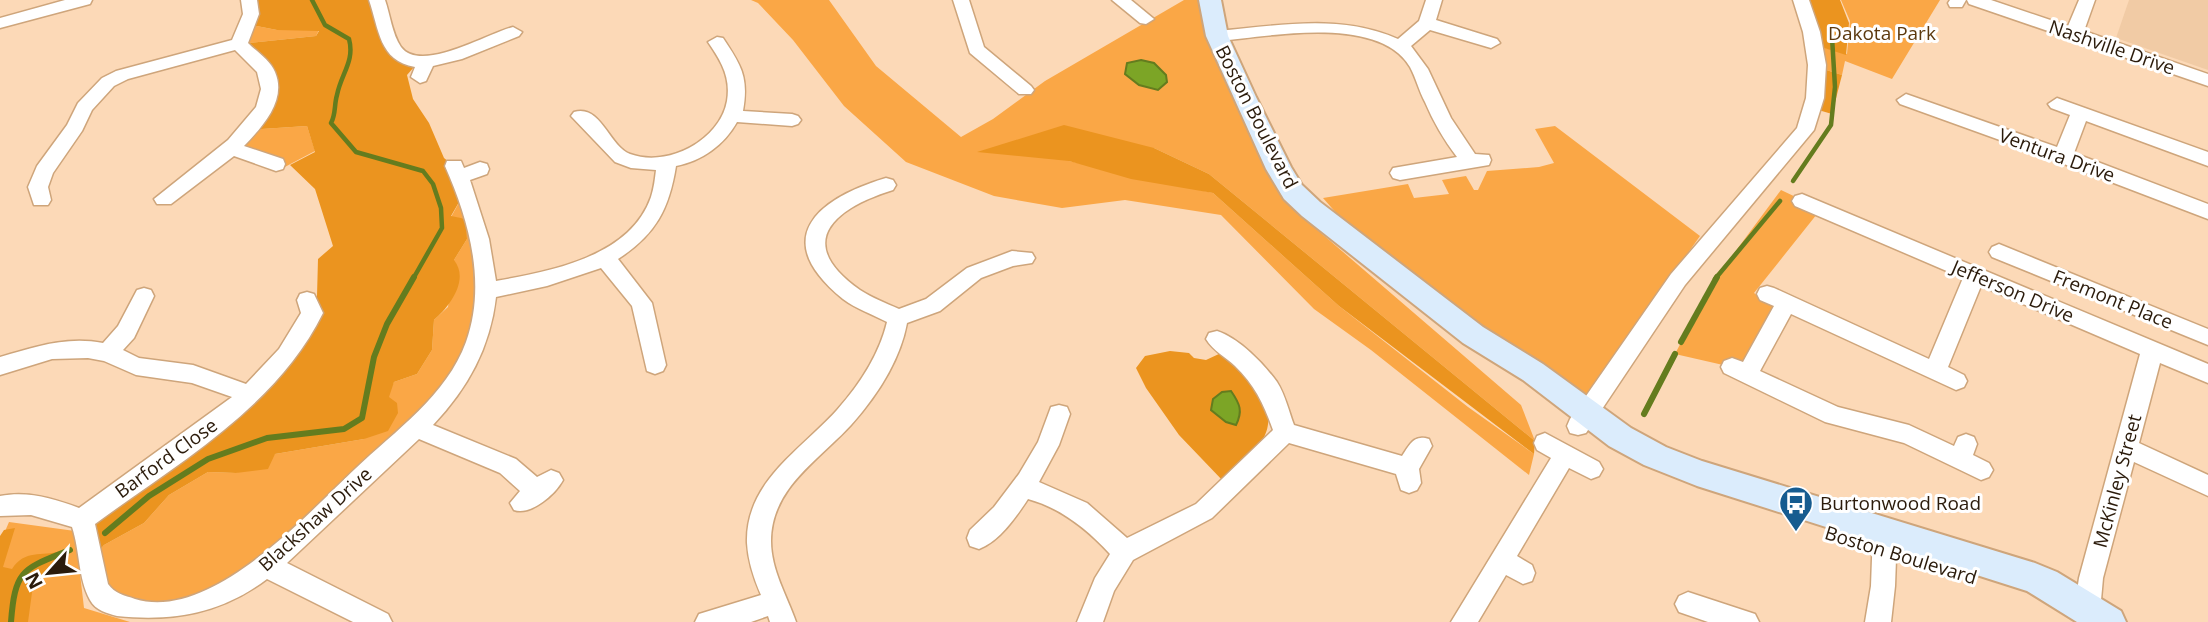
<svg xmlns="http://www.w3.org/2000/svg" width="2208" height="622" font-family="'Open Sans',sans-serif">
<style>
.built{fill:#f1cba5}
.green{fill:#faa746}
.forest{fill:#eb941f}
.water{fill:#7ca526;stroke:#647c1e;stroke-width:2}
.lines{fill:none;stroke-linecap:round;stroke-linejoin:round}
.stream-far1{stroke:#647c1e;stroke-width:4.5}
.stream{stroke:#647c1e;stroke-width:6}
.street-casing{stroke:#cea57b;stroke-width:3}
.secondary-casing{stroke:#cea57b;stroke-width:4}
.street{fill:#fff;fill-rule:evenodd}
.secondary{fill:#dbecfc;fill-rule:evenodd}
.labels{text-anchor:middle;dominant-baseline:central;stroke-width:6;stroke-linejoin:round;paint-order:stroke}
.park-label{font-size:19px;fill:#5c390e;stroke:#fff}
.street-label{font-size:19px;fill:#2b1b0b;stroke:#fff}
.poi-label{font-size:19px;fill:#2b1b0b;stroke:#fff;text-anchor:start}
</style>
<rect width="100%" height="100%" fill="#fcd9b7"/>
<path class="built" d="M2129,0H2208V70L2116,38Z"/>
<g class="green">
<path d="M751,0H829L876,66L961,137L993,119L1045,81L1184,0H1198L1282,190L1314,227L1521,405L1535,441L1209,174L1154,148L1069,161L1213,193L1339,306L1468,407L1534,454L1529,475L1371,350L1314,309L1221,215L1125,200L1062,208L994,196L906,162L844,106L793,40L758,3Z"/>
<path d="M1841,0H1940L1892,79L1845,61L1842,75L1817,67L1815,45L1847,54L1850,21Z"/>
<path d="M247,24L277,30H319L316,36L239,44Z"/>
<path d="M307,126L315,151L281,169L232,148L248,130Z"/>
<path d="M1555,126L1700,236L1583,401L1398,265L1338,215L1323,198L1408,184L1414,198L1449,194L1442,180L1466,176L1474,190H1478L1487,171L1539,167L1554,163L1535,129Z"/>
<path d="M466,190L487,268L476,343L415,427L267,566L196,605L106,600L92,559L104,545L144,523L169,495L208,472L236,473L275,454L364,439L394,382L417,374L432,350L434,320L448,307L454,260L467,239L465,219L451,217Z"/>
<path d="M1781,190L1821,209L1754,293L1781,312L1745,370L1675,354L1712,283Z"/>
<path d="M9,522L75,531L84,608L130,622H0V543Z"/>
</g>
<g class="forest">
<path d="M249,0H376L380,19L414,67L407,75L413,99L429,123L444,158L460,171L466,190L451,216L466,219L467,239L454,260C470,280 449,307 434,320L432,350L417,374L394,382L389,397L397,403L398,413L388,431L364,439L275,454L268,469L236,473L208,472L169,495L144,523L104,545L92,559L81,520L244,393L303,333L317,296L318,259L333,246L315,189L290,165L315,152L307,126L248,130L270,91L239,44L316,36L319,31L277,30L247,24Z"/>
<path d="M1799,0H1840L1849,23L1846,55L1815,45Z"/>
<path d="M1817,67L1842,75L1832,114L1815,109Z"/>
<path d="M1064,125L1154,148L1209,174L1535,441L1534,454L1339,306L1213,193L1131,179L1069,161L977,152Z"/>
<path d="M1170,351L1189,353L1194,358L1206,360L1221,353C1245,375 1287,409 1259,445C1249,458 1236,470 1224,482L1179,435L1146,388L1136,368L1145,356Z"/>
<path d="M15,528L3,567L12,569C25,549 41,557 61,551L63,566L34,578L28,622H0V536L4,530Z"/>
</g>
<g class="water">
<path d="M1141,60L1154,63L1166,75L1167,82L1158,90L1139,85L1125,74L1127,63Z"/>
<path d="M1231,391C1240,404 1243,411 1236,425L1226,422L1211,410L1213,399L1222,392Z"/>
</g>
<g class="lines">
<g class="stream-far1">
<path d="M312,0L325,25L349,39C355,61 341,74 337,95C334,105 336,114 331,123L356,152L423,171L433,184L441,208L442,228L413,279"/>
<path d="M1793,181L1831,125L1835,87L1832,37"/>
<path d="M1715,279L1780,201"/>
</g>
<g class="stream">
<path d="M1681,342L1717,277"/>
<path d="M1644,414L1675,354"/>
<path d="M105,533L149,496L208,459L267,438L344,429L362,418L374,357L387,324L414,277"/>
<path d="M11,622C15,569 23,569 70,550"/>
</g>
<g class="street-casing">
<g id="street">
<path d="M65,0H92L90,4L0,28V18Z"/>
<path d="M241,0H257L259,14L248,43C257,52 270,60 275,72C287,100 263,126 244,146L283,159L285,164L283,169L276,171L234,156L171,204H157L154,199L228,140L256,107L261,89L257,72L235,50L128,79L114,86L92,110L82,131L53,173L48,187L51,200L48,205H34L28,187L37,166L67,125L78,103L102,78L116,71L232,40L243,14Z"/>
<path d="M369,0H385C390,14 392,34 401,47C421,74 488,33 513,27L522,32L519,36L462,59L433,66L426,81L420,83L411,77L415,67C379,61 379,29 369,0Z"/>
<path d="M953,0H969L984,47L1031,86L1034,90L1031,94H1019L970,53Z"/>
<path d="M1112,0H1131L1154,19L1146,24L1140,23Z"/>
<path d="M1426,0H1442L1436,20L1497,39L1500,43L1491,48L1430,30L1411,46L1428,69L1451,118L1475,154L1489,155L1491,160L1489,165L1400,180L1393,178L1390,173L1393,168L1457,157C1444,140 1433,121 1425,102C1419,91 1416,78 1410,67C1378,14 1268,37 1217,41L1208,36L1217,31C1278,26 1339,13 1398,39L1419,21Z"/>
<path d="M1793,0H1809L1820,32L1826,65L1824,98L1814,130L1685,285L1586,433L1578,435L1570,433L1567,426L1570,419L1671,274L1797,128L1806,98L1808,65L1803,32Z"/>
<path d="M1950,0H1966L1962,7H1950L1948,3Z"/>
<path d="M1967,0H1991L2068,26L2079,0H2095L2084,31L2208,74V86L1969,4Z"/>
<path d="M717,37L723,38C741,65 749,77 743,111L792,114L798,116L801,120L798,124L792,126L737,122C724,145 702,161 676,166C669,210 655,235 618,259L652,303L666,365L663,371L655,374L647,371L632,306L601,268L547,286L496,297C490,348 468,388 433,425L516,459L537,477L551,470L559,473L563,480C555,495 530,516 514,510L510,503L520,491L500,473L419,439L287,563L388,614L392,622H353L267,579C222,613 174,622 117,616C107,613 96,611 90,600C78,578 80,551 72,527L31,515L0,516V496C28,491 52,498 79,508L232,397L192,383L136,375L104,361L88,358L52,359L0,375V357C35,347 66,336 103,343L118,326L137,290L144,288L151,290L154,296L134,338L123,350L139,358L193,365L246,384L279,349L301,313L297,300L300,294L307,292L314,294L323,313C276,408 178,463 95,524L108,584C115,594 124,595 135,599C211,622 306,515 355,469C395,431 447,395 466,342C487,284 469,220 445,166L447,161H461L464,168L480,162L487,164L489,169L487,174L470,180L489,239L496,281C551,271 630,257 651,197C654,188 655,178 656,170L631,168L615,162L571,116L574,112C601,104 609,146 630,154C668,168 720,140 727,101C731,77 721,61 708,42Z"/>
<path d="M1906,94L2057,147L2070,115L2051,108L2048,104L2057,98L2208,152V166L2086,121L2074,153L2208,204V219L2022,148L1900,104L1897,100Z"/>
<path d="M886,178L893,180L896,185L893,190C835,208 792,242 860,290C872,298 886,303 899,309L926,299L967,268L1012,251L1032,253L1035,258L1032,263L1013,266L981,278L940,311L907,323C900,361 876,397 851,425C819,460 771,488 771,541C771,570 787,596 796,622H770L768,616L751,622H695L699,614L761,595C754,579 748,561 747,543C745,482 801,450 837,410C860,384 879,355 887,322C872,314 856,309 843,299C769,239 816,199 886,178Z"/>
<path d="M1802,194L2208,364V383L2160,363L2139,443L2208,475V496L2134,462L2103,578L2100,611L2096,619L2085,622L2078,619L2074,611L2079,578L2140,354L1981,286L1948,367L1964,375L1967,381L1964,387L1956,390L1791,314L1760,371L1838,407L1909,425L1954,446L1958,437L1966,434L1974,437L1977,444L1973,455L1989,463L1993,470L1989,477L1981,480L1904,443L1825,422L1724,373L1721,367L1724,361L1732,358L1743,362L1774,306L1760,300L1757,294L1760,288L1767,286L1774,288L1929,359L1963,278L1795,206L1792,201L1795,196Z"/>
<path d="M1999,244L2208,329V345L1992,257L1989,252L1992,247Z"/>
<path d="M1217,331C1239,338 1264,364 1277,382C1285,394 1289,412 1294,425L1402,456C1410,444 1414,434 1429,439L1432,446L1419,469L1421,483L1417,490L1409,493L1401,490L1396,474L1289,443L1212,518L1133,560L1114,591L1103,622H1077L1095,578L1110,554C1087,529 1061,508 1028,499C1016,517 1000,541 979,549L970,546L967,538L970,530L994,507L1019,474L1038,442L1051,407L1059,405L1067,407L1070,414L1059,445L1039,482L1087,503L1127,538L1196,504L1273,430C1264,405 1255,385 1235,366C1226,357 1213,351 1206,339L1209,333Z"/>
<path d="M1545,433L1599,462L1603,469L1599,476L1591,479L1569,468L1517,556L1532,565L1535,573L1532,581L1523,584L1506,575L1478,622H1451L1551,458L1537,450L1534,443L1537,436Z"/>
<path d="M1885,520L1894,523L1897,531L1895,586L1891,622H1865L1871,586L1873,531L1876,523Z"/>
<path d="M1688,592L1755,614L1759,622H1708L1679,612L1675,604L1679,596Z"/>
</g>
</g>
<g class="secondary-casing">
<path id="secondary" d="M1199,0H1221L1228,36L1256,97L1291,167L1302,185L1320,202L1483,327L1543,364L1631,428L1666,447L1702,461L2035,563L2057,572L2121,611L2126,622H2077L2027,591L1697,486L1644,465L1609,446L1523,380L1463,343L1302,216L1284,199L1266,169L1206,36Z"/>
</g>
<use href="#street" class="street"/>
<use href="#secondary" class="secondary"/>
</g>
<defs>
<g id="bus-pin" transform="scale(1.75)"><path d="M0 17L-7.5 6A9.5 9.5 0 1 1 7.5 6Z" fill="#165c90" stroke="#fff"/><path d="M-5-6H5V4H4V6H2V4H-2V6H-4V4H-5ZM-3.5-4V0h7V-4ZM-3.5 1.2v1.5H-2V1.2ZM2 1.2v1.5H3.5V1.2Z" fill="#fff"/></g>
</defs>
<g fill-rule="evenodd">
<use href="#bus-pin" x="1796" y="503"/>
</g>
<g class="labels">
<g class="park-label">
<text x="1882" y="33">Dakota Park</text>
</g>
<g class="street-label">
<text transform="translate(2112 47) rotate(19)">Nashville Drive</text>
<text transform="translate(1257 117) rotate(63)">Boston Boulevard</text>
<text transform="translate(2057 155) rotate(20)">Ventura Drive</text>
<text transform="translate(2013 291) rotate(23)">Jefferson Drive</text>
<text transform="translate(2113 299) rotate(22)">Fremont Place</text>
<text transform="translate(166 458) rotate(-36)">Barford Close</text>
<text transform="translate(2117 481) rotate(-75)">McKinley Street</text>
<text transform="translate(315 519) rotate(-42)">Blackshaw Drive</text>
<text transform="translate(1901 555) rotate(17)">Boston Boulevard</text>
</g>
<g class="poi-label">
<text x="1820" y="503">Burtonwood Road</text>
</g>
</g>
<g transform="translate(49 573) rotate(243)" stroke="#ffffff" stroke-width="5" paint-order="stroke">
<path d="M0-5L12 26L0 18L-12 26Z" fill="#2b1b0b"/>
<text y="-10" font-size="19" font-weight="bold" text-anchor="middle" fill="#2b1b0b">N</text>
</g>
</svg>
